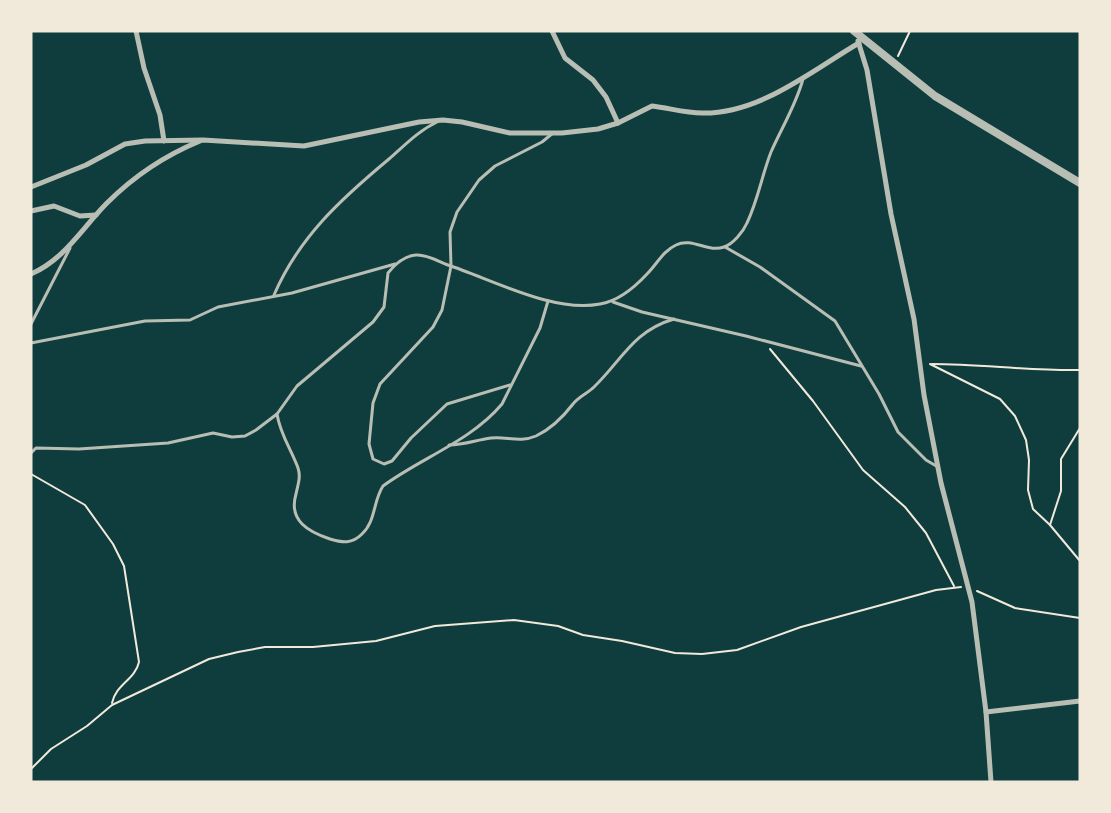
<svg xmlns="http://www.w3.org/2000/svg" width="1111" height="813" font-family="Quicksand,sans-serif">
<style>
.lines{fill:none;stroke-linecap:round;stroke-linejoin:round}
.path{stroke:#f1e9da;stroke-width:2}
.service{stroke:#b8beb3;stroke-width:3}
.minor{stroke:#b8beb3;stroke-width:5}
.tertiary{stroke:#b8beb3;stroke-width:8}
</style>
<rect width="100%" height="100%" fill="#0f3d3e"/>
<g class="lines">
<g class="path">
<path d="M898,56L910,31"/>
<path d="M770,349L813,401L863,470L905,507L926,533L954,586"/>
<path d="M930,364L1000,399L1015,416L1026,440L1029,460L1028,490L1033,509L1050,525L1080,561"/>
<path d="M932,364C981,364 1030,371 1080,370"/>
<path d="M31,474L85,505L113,544L124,566L139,662C135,680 116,684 112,703"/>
<path d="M1050,525L1061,491V459L1080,428"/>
<path d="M977,591L1015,608L1080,618"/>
<path d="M31,769L51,749L87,726L112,705L209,659L238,652L265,647H313L376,641L435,626L514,620L558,626L583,635L622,641L675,653L702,654L737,650L801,627L936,590L961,587"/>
</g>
<g class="service">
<path d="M725,247L760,267L835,321L879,394L898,432L926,460L938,467"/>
<path d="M274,295C299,237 341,199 389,159C404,146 418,131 437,122"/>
<path d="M613,302L642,312L746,336L861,366"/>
<path d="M31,324L70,248"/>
<path d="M31,343L145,321L190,320L218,307L292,293L395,264"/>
<path d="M510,385L447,404L411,438L392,461L384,464L373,459L369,444L373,403L380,384L433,327L442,310L451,266L450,232L457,212L479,180L495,166L542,142L553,133"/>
<path d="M277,414C280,434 291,449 298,468C301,477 298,484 296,494C288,521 309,532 330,539C343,543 352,544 362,534C376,521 373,501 383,486C421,458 471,441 502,404L540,328L548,301"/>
<path d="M449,445C464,445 476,440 491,438C506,436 520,443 536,436C551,429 563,417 573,404C578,397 588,393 594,387C622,360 633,331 674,319"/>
<path d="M31,453L36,448L79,449L168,443L213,433L232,437L245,436L256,430L277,414L297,386L373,322L384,307L388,273C395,264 405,256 416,255C427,254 439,262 448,265C493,280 554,313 600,304C619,301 634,288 647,274C657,264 663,251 676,245C692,237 708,253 724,247C733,244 743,232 747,223C758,200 762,175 771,152C782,127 796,105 803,79"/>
</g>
<g class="minor">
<path d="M136,31L144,68L160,115L164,141"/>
<path d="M552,31L565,58L593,80L606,97L618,123"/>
<path d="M858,41L867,70L891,214L914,319L924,395L941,483L972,602L986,712L991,782"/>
<path d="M31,187L86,165L125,144L145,141L203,140L304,146L419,122L443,120L462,122L510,133H562L598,129L618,123L652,106C669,108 685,113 702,113C760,114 811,71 859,43"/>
<path d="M31,211L54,206L80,216L96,215"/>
<path d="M31,274C65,259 82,228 107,203C133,177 166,155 200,141"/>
<path d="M986,712L1080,701"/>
</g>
<path class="tertiary" d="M854,31L935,96L1080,183"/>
</g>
<rect width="1111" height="813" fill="none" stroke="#f1e9da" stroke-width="65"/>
</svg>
